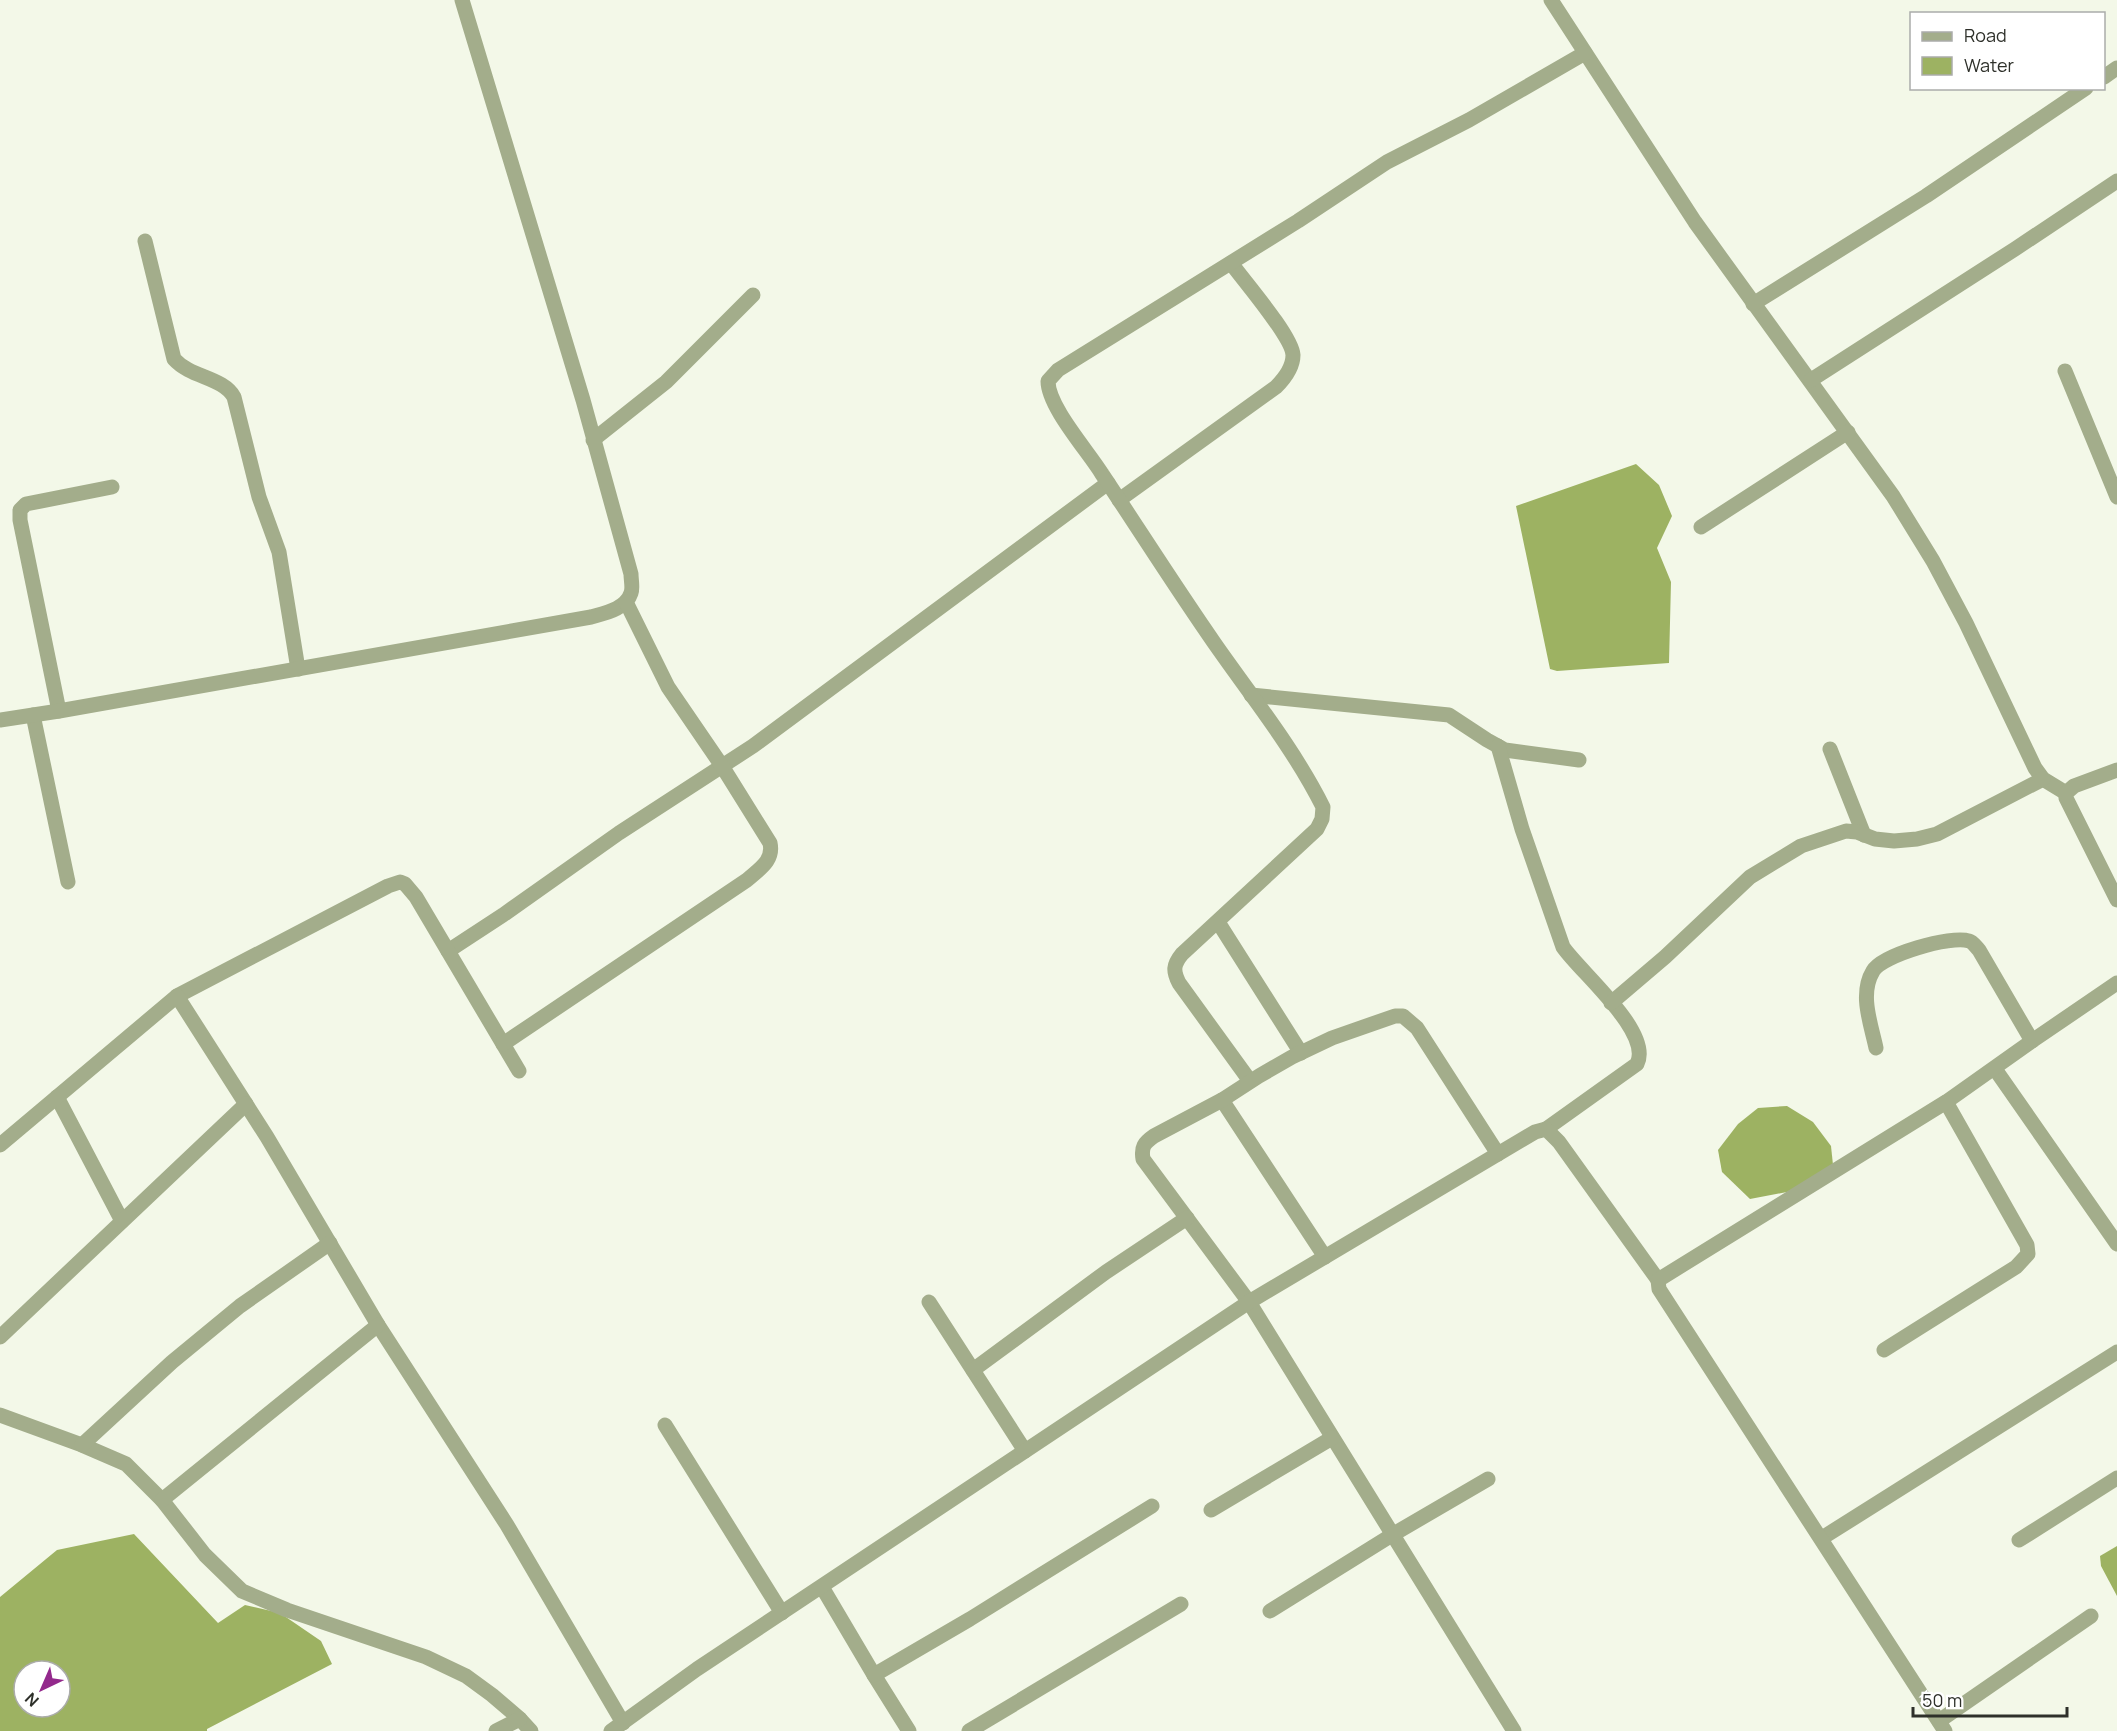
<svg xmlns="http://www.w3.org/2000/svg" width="2117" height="1731" font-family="Manrope,sans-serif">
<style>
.water{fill:#9db262;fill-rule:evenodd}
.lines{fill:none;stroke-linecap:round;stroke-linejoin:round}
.minor{stroke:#a3ad8b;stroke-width:15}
</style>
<rect width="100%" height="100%" fill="#f3f8e8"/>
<g class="water">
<path d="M1636,464L1659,485L1672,516L1657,548L1671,582L1669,663L1557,671L1550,669L1516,506Z"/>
<path d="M1787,1106L1813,1122L1831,1146L1833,1165L1797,1190L1750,1199L1722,1172L1718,1150L1738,1124L1758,1108Z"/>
<path d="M134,1534L218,1623L245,1605L280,1613L321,1641L332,1664L207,1729V1731H0V1597L57,1550ZM24,1671H60V1707H24Z"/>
<path d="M2117,1546V1596L2101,1566L2100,1556Z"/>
</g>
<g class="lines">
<g class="minor">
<path d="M1551,0L1695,222L1893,496L1933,561L1966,623L2035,768L2043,779L2066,793"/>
<path d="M2104,77L2117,68"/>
<path d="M145,241L174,359C191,378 223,377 234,397L259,497L279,552L298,669"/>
<path d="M1753,304L1926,196L2086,88"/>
<path d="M2065,371L2117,497"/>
<path d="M1811,380L2015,249L2117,181"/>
<path d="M593,440L666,382L753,295"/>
<path d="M1119,500L1276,387C1284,379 1293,368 1293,355C1292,336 1244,281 1231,263"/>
<path d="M1701,527L1848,432"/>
<path d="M1251,695L1449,715L1487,740L1505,750L1579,760"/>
<path d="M59,711L20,520V510L26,504L112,487"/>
<path d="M33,715L68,882"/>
<path d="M0,720L59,711L591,617C605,613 626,609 631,593C633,588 631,580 631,574L583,400L462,0"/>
<path d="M1498,746L1522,829L1563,947C1580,972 1653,1032 1637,1064L1546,1129"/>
<path d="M1830,749L1864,835"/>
<path d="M2117,770L2074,786L2066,793V798L2117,900"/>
<path d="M1218,922L1301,1053"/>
<path d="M448,951L503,915L619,833L753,746L1108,483"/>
<path d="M177,996L388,886L400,882L405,884L416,897L519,1071"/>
<path d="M1611,1003L1665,957L1750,877L1801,846L1846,831L1857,832L1875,839L1894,841L1917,839L1937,834L2043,779"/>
<path d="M503,1044L747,880C759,869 774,861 770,843L722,766L668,687L626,602"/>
<path d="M1876,1048C1871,1024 1859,994 1873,971C1882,955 1951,935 1969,941C1973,942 1975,946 1979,950L2032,1041"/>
<path d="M1995,1069L2117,1244"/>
<path d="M1250,1081L1179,983C1173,971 1173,965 1182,954L1317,829L1322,819L1323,807C1294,749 1252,697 1215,644C1176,588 1140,531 1102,474C1088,451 1048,407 1048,381L1058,370L1298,221L1387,162L1469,120L1585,53"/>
<path d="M57,1097L122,1221"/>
<path d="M1222,1100L1325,1257"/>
<path d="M0,1145L177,996L267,1137L378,1325L507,1525L623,1723"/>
<path d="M1498,1154L1417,1028L1403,1016H1395L1332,1038L1292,1057L1259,1076L1222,1100L1154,1136C1144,1143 1141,1147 1143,1159L1249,1302L1514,1731"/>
<path d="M929,1302L1025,1451"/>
<path d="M0,1337L246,1104"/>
<path d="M1884,1350L2016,1267L2028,1254L2027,1245L1946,1102"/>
<path d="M973,1370L1106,1272L1187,1218"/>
<path d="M0,1415L82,1445L126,1464L162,1500L205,1555L242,1591L287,1610L426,1657L466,1676L492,1695L520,1719L531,1731"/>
<path d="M665,1425L782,1613"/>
<path d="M82,1445L172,1362L240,1306L330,1243"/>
<path d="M162,1500L378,1325"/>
<path d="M1211,1510L1332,1438"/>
<path d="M1822,1538L2117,1352"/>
<path d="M2019,1540L2117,1478"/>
<path d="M822,1587L874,1675L909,1731"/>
<path d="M1270,1611L1392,1535L1488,1479"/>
<path d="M874,1675L970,1619L1152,1506"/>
<path d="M1939,1721L2091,1616"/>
<path d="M496,1731L520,1719"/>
<path d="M611,1731L697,1669L1249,1302L1535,1132L1546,1129L1559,1142L1658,1280"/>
<path d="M969,1731L1181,1604"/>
<path d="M1945,1731L1659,1289L1658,1280L1946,1102L2032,1041L2117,983"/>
</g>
</g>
<rect x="1910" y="12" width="195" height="78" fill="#ffffff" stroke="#abacaa" stroke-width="1.5"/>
<rect x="1922" y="32" width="30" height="9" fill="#a3ad8b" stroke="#abacaa" stroke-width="1.5"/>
<text x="1964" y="42" font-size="18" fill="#2e302a">Road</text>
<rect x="1922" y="57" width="30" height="18" fill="#9db262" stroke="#abacaa" stroke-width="1.5"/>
<text x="1964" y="72" font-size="18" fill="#2e302a">Water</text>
<g transform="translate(42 1689) rotate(224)"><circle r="28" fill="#ffffff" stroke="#abacaa" stroke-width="1.5"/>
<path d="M0-4.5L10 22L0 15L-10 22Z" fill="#93298c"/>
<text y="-9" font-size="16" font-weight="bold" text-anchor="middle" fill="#2e302a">N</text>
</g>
<path d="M1913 1707v9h154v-9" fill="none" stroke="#2e302a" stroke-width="3"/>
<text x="1922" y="1707" font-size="18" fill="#2e302a" stroke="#ffffff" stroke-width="4.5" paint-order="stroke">50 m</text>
</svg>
